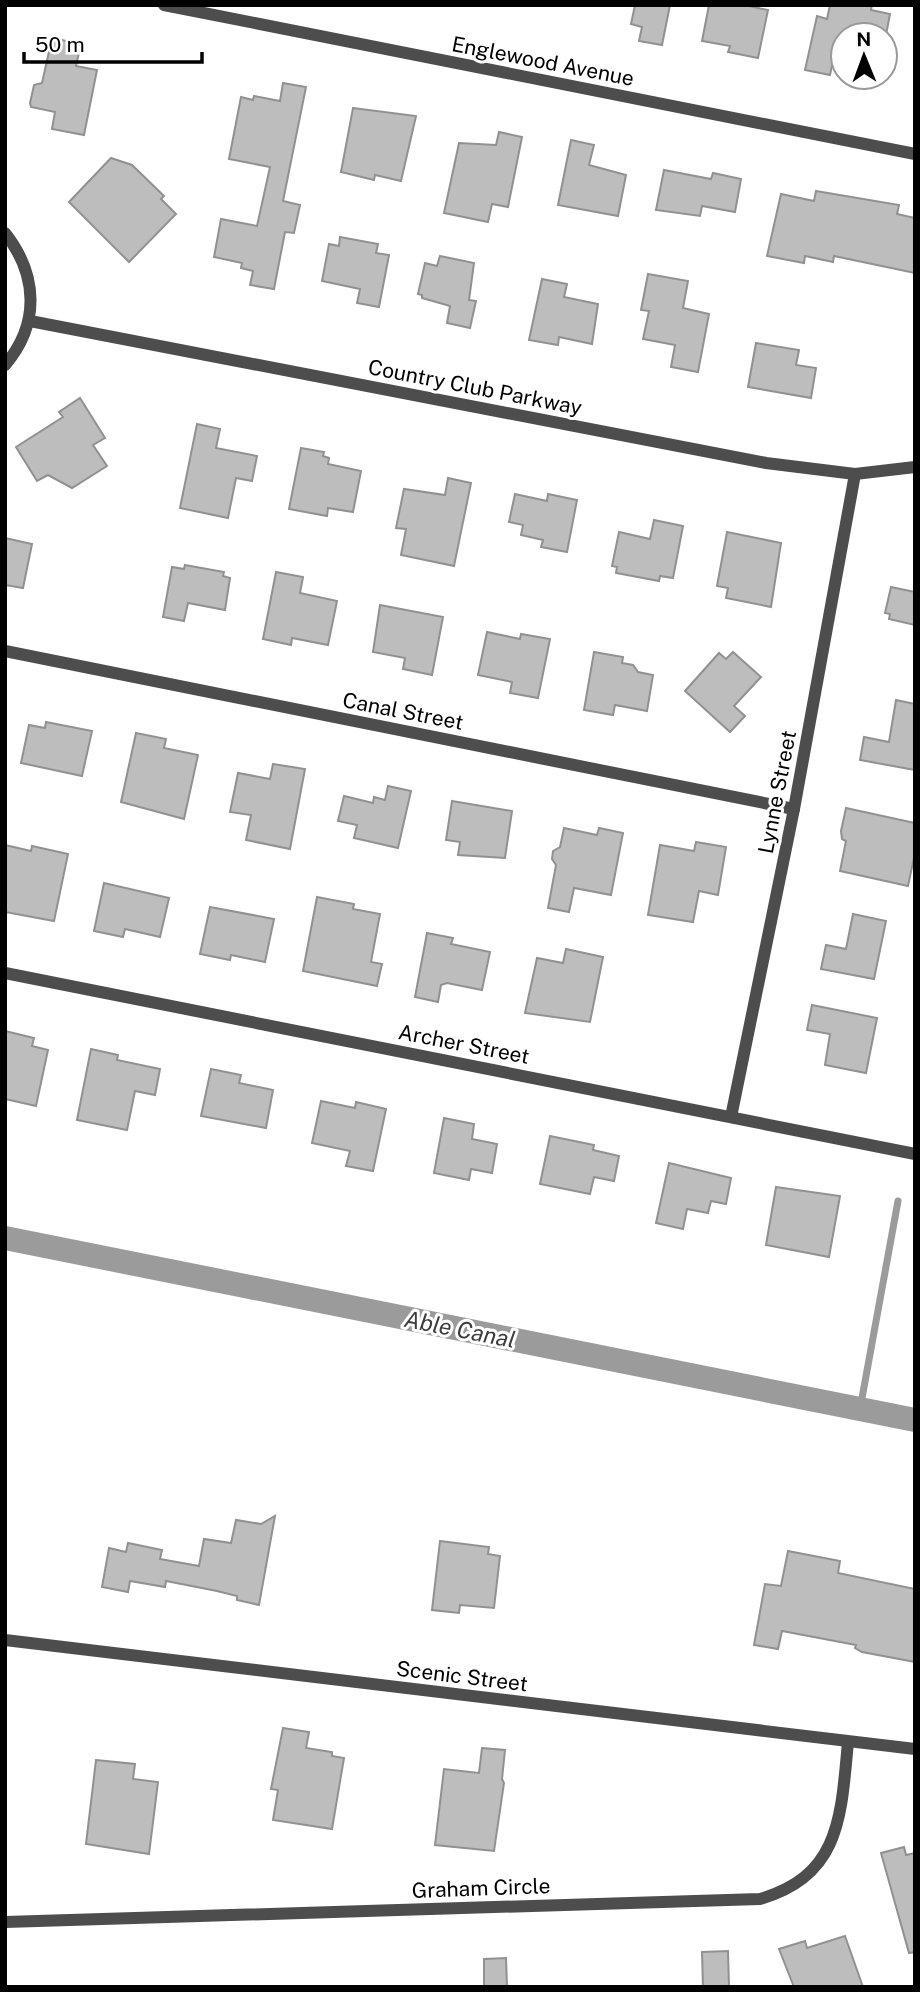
<svg xmlns="http://www.w3.org/2000/svg" width="920" height="1992" font-family="'Public Sans',sans-serif">
<style>
.lines{fill:none;stroke-linecap:round;stroke-linejoin:round}
.stream{stroke:#9b9b9b;stroke-width:7}
.canal{stroke:#9b9b9b;stroke-width:24}
.building{fill:#bdbdbd;stroke:#919191;stroke-width:2}
.minor{stroke:#4d4d4d;stroke-width:12}
.labels{text-anchor:middle;dominant-baseline:central;stroke-width:6;stroke-linejoin:round;paint-order:stroke}
.street-label{font-size:21px;fill:#000;stroke:#fff}
.water-label{font-size:23px;font-style:italic;fill:#3c3c3c;stroke:#fff}
</style>
<rect width="100%" height="100%" fill="#fff"/>
<g class="lines">
<path class="stream" d="M860,1409L898,1201"/>
<path class="canal" d="M5,1238L915,1420"/>
</g>
<g class="building">
<path d="M635,5H670L662,45L639,41L642,27L631,24Z"/>
<path d="M709,5H744L768,10L758,58L728,52L730,46L702,41Z"/>
<path d="M830,5H872L871,10L890,14L886,35H843V53L835,52L830,75L805,70L817,16L827,19Z"/>
<path d="M52,38L81,44L76,66L97,70L84,135L52,129L55,112L31,107L30,103L34,85L42,83Z"/>
<path d="M283,83L306,87L283,201L300,205L294,233L285,232L274,289L250,285L253,271L241,268L242,263L214,257L221,219L257,226L270,167L229,159L241,97L253,100L254,96L280,101Z"/>
<path d="M353,108L416,116L401,181L375,175L374,180L341,172Z"/>
<path d="M499,132L522,137L508,207L492,204L488,222L444,213L459,143L496,145Z"/>
<path d="M571,140L594,145L589,165L626,175L618,216L558,205Z"/>
<path d="M111,158L132,165L164,196L161,199L176,214L129,262L69,202Z"/>
<path d="M664,170L711,179L713,173L741,179L735,212L702,206L700,216L656,210Z"/>
<path d="M816,191L899,205L897,214L915,218V273L834,256L833,262L805,256L804,263L767,256L781,194L814,201Z"/>
<path d="M340,237L378,244L376,253L389,255L379,307L357,303L360,289L322,281L329,244L339,246Z"/>
<path d="M440,256L474,263L469,300L476,301L470,328L447,323L450,306L422,298V295L418,294L425,263L437,266Z"/>
<path d="M648,274L688,281L683,308L709,314L698,372L671,367L675,345L643,339L649,311L641,310Z"/>
<path d="M542,279L567,284L564,297L598,304L592,344L559,337L558,345L529,340Z"/>
<path d="M756,343L799,350L796,365L816,368L811,398L748,387Z"/>
<path d="M80,398L105,438L93,445L107,466L72,488L48,475L37,481L16,447L63,417L59,412Z"/>
<path d="M197,424L220,429L216,448L257,456L252,481L236,478L228,518L180,508Z"/>
<path d="M301,448L324,452L323,456L329,458L328,464L361,471L353,512L328,508L327,516L289,509Z"/>
<path d="M448,478L471,483L454,566L401,555L406,529L396,528L404,489L445,495Z"/>
<path d="M515,494L547,501L548,494L577,500L567,552L541,547L543,540L521,535L523,525L509,522Z"/>
<path d="M654,520L683,526L673,578L660,576L659,581L616,573L617,567L612,566L619,532L650,539Z"/>
<path d="M727,532L781,543L771,607L726,598L728,588L717,586Z"/>
<path d="M5,538L32,544L23,588L5,585Z"/>
<path d="M185,565L224,572L223,576L230,578L225,610L188,603L184,621L163,617L172,567L184,569Z"/>
<path d="M276,572L303,577L300,593L337,601L328,645L292,638L291,645L263,639Z"/>
<path d="M891,587L915,592V625L889,619L890,614L885,613Z"/>
<path d="M380,605L443,617L432,675L403,669L405,658L373,652Z"/>
<path d="M487,632L520,639L521,634L550,639L538,698L510,693L512,682L478,675Z"/>
<path d="M594,652L623,657L622,663L633,665L638,672L653,675L647,711L615,705L613,715L584,710Z"/>
<path d="M733,652L761,677L734,706L745,716L730,732L685,691L719,653L726,659Z"/>
<path d="M896,700L915,704V770L860,760L864,737L889,742Z"/>
<path d="M46,722L92,731L82,776L21,763L29,725L45,728Z"/>
<path d="M136,733L166,739L164,748L198,755L184,819L121,802Z"/>
<path d="M273,764L305,769L290,849L246,840L251,815L230,812L238,773L270,779Z"/>
<path d="M388,786L411,791L398,848L354,838L357,825L338,821L344,796L373,803L374,797L385,800Z"/>
<path d="M452,801L512,811L505,858L458,855L460,842L446,840Z"/>
<path d="M846,808L915,823V853L908,886L840,871L846,841L842,839L841,831Z"/>
<path d="M564,828L597,835L599,828L623,833L611,895L574,888L569,912L548,908L556,865L552,859L553,851L560,847Z"/>
<path d="M696,842L726,847L718,895L699,891L693,922L648,915L660,845L694,851Z"/>
<path d="M5,845L31,851L32,846L68,854L54,921L5,912Z"/>
<path d="M104,883L169,898L160,937L125,929L123,937L94,931Z"/>
<path d="M317,897L354,904L353,909L380,914L371,962L382,964L377,986L303,971Z"/>
<path d="M210,907L274,919L265,962L231,955L230,960L200,954Z"/>
<path d="M853,914L886,921L874,979L821,969L826,945L846,949Z"/>
<path d="M427,933L453,938L451,944L490,952L482,990L447,983L441,985L438,1002L415,997Z"/>
<path d="M566,949L603,957L590,1022L525,1013L537,958L563,963Z"/>
<path d="M812,1005L877,1018L866,1073L825,1065L830,1034L807,1030Z"/>
<path d="M5,1031L34,1038L32,1046L48,1050L36,1106L5,1099Z"/>
<path d="M91,1049L118,1055L117,1060L160,1069L155,1095L135,1091L127,1130L77,1120Z"/>
<path d="M211,1069L241,1075L239,1083L273,1090L266,1128L201,1116Z"/>
<path d="M321,1101L355,1108L356,1102L386,1109L373,1171L346,1166L350,1151L312,1143Z"/>
<path d="M444,1118L474,1124L472,1139L497,1144L492,1173L471,1169L469,1180L434,1173Z"/>
<path d="M550,1136L594,1145L593,1150L619,1156L614,1181L594,1177L590,1194L540,1184Z"/>
<path d="M669,1163L731,1178L726,1204L711,1201L708,1213L687,1209L683,1229L656,1223Z"/>
<path d="M776,1187L840,1196L829,1257L766,1245Z"/>
<path d="M275,1516L259,1605L237,1600V1596L217,1591L166,1581L165,1587L130,1581L128,1592L102,1587L109,1548L126,1552L128,1543L162,1550L160,1559L199,1566L204,1539L231,1543L236,1520L261,1524Z"/>
<path d="M440,1541L489,1547L488,1554L500,1556L494,1608L460,1605L459,1613L432,1610Z"/>
<path d="M788,1551L840,1561L838,1573L915,1589V1662L862,1652L855,1648L856,1645L782,1631L778,1649L754,1645L765,1584L781,1586Z"/>
<path d="M283,1728L309,1732L306,1748L332,1752V1756L344,1758L332,1829L273,1820L278,1790L271,1789Z"/>
<path d="M482,1748L505,1750L502,1779L504,1783L494,1851L435,1845L444,1769L479,1773Z"/>
<path d="M96,1760L135,1764L133,1779L158,1782L149,1854L86,1844Z"/>
<path d="M904,1847L906,1855L915,1853V1952L909,1953L881,1853Z"/>
<path d="M845,1936L863,1987H794L779,1949L805,1941L807,1948Z"/>
<path d="M728,1951L729,1987H703L702,1952Z"/>
<path d="M506,1958L507,1987H484V1959Z"/>
</g>
<g class="lines">
<g class="minor">
<path d="M164,5L915,154"/>
<path d="M5,233C38,275 40,324 5,365"/>
<path d="M30,321L766,463L855,474L915,467"/>
<path d="M5,651L794,809"/>
<path d="M5,973L915,1154"/>
<path d="M731,1117L794,809L855,474"/>
<path d="M5,1640L915,1749"/>
<path d="M5,1922L760,1899C841,1876 841,1815 848,1742"/>
</g>
</g>
<g class="labels">
<g class="street-label">
<text transform="translate(543 61) rotate(11)">Englewood Avenue</text>
<text transform="translate(475 387) rotate(11)">Country Club Parkway</text>
<text transform="translate(403 711) rotate(11)">Canal Street</text>
<text transform="translate(777 792) rotate(-79)">Lynne Street</text>
<text transform="translate(464 1044) rotate(11)">Archer Street</text>
<text transform="translate(462 1676) rotate(7)">Scenic Street</text>
<text transform="translate(481 1888) rotate(-2)">Graham Circle</text>
</g>
<g class="water-label">
<text transform="translate(460 1329) rotate(11)">Able Canal</text>
</g>
</g>
<rect width="920" height="1992" fill="none" stroke="#000000" stroke-width="14"/>
<g transform="translate(864 56) rotate(359)"><circle r="33" fill="#ffffff" stroke="#999999" stroke-width="2"/>
<path d="M0-5L12 26L0 18L-12 26Z" fill="#000000"/>
<text y="-10" font-size="19" font-weight="bold" text-anchor="middle" fill="#000000">N</text>
</g>
<path d="M24 52v10h178v-10" fill="none" stroke="#000000" stroke-width="3.5"/>
<text x="35" y="52" font-size="21" fill="#000000" stroke="#ffffff" stroke-width="5" paint-order="stroke">50 m</text>
</svg>
